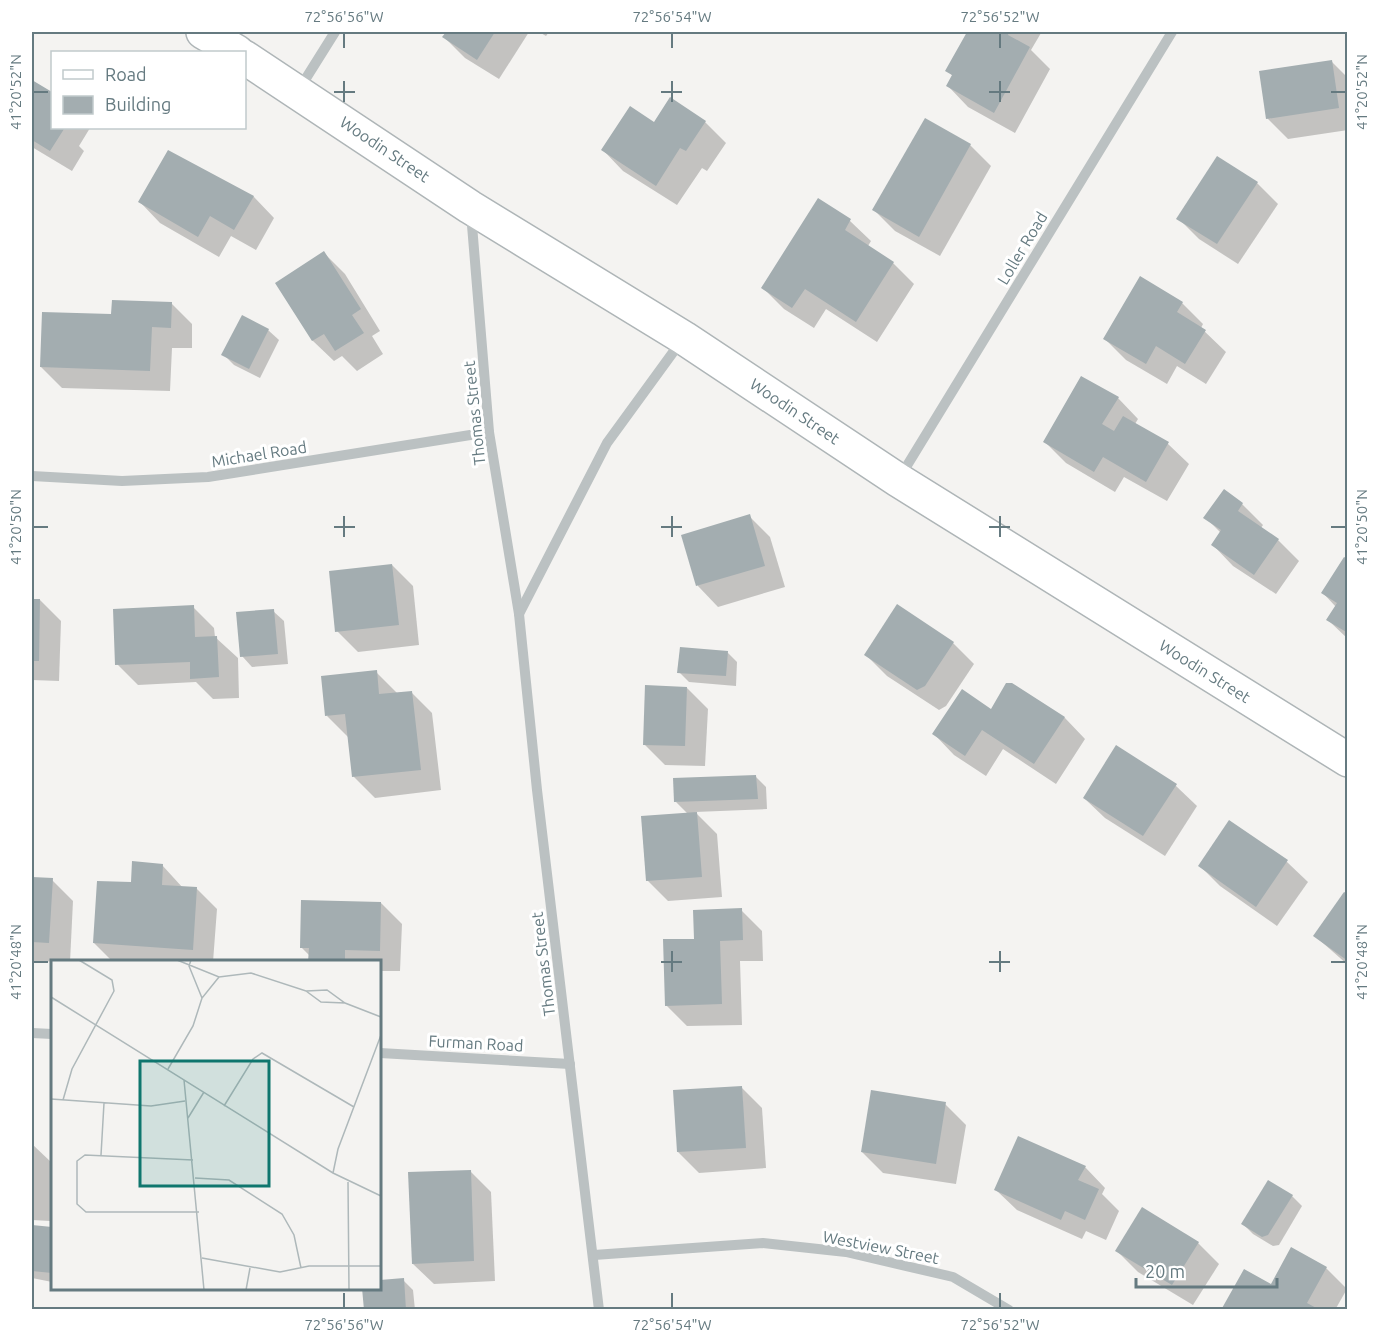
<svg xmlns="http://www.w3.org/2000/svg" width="1379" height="1341" font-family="Ubuntu,sans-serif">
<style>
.shadow{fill:#0003}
.building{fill:#a3adb0}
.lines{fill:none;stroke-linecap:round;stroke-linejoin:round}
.major-casing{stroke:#aeb5b7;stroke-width:36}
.minor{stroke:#bbc1c2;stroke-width:10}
.major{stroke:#fff;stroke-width:33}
.ticks{fill:none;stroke:#657a80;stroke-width:2}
.labels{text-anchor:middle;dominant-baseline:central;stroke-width:6;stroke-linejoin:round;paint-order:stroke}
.street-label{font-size:16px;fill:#657a80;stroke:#fff}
.inset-road{fill:none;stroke:#aeb8ba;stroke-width:1.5}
.view{fill:#0f766e;fill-opacity:0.15;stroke:#0f766e;stroke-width:3}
.inset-edge{fill:none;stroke:#657a80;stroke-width:3}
.neatline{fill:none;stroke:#657a80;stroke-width:2}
.ticks-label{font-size:15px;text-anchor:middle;fill:#657a80}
</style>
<rect width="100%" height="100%" fill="#f4f3f1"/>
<g class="shadow">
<path d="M447,32H529L499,79L465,58L444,37Z"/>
<path d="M539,32H549L546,36Z"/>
<path d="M969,32L1041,33L1031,50L1050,69L1015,133L968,107L948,86L953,76L947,70Z"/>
<path d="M1332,62L1348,78V130L1288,139L1267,118Z"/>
<path d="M32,81L52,94V128H90L79,146L84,151L72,171L32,147Z"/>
<path d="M705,122L726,143L707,171L702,168L677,205L623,171L603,150L654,124Z"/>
<path d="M970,145L991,166L940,256L895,231L874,210Z"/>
<path d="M169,152L254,197L274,218L256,250L231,236L219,257L160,223L140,202Z"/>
<path d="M1257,183L1278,204L1238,264L1199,239L1178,218Z"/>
<path d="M819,200L850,221L871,241L868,246L893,263L914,284L877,342L826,309L814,328L784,309L763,288Z"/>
<path d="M324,253L345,274L380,331L372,336L383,354L357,371L342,356L334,361L313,341L277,283Z"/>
<path d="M171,303L192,324V348H172L170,391L62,388L41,367L113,316Z"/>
<path d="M1182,303L1203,324L1201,328L1226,352L1206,384L1177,366L1167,384L1126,360L1105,339Z"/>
<path d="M268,330L279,340L260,378L234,365L223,354Z"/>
<path d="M1118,398L1138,419L1135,424L1168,444L1189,464L1167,501L1124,477L1115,492L1066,463L1045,442Z"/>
<path d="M1242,504L1263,525L1261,528L1278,540L1299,561L1276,594L1233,566L1213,545L1221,533L1205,517Z"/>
<path d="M749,516L770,537L785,587L718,607L698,586L683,536Z"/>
<path d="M1348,561V639L1328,620L1336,607L1323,593Z"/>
<path d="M392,565L413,586L419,645L358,652L337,631Z"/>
<path d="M32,600H40L61,621L59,681L32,680Z"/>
<path d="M193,607L214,628L215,637L238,658L239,698L213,699L196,682L138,685L117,664Z"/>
<path d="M273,611L284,621L288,664L252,667L242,656Z"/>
<path d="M953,643L974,664L946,706L939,710L887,676L866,655Z"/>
<path d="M727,652L737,662L736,686L689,682L679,672Z"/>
<path d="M376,672L397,693L411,692L432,713L441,790L375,798L354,777L348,737L327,716Z"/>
<path d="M1012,684L1065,718L1085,739L1056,784L1003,749L986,776L954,755L934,734L991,711Z"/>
<path d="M687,688L708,709L705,766L665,765L644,744Z"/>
<path d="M1117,747L1176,786L1197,806L1165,856L1105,818L1084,798Z"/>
<path d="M756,777L766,787L767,809L695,812L717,834L722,897L668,901L647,880L688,814L676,802Z"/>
<path d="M1230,822L1287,862L1308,882L1277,926L1220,886L1200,866Z"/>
<path d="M162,865L183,888H196L217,909L213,962H113L94,943L133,884Z"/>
<path d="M32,879L52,880L73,901L70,962L32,961Z"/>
<path d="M1348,896V965L1315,936Z"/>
<path d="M381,903L402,924L400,971H380V962H310V956L301,947Z"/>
<path d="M741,910L762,931L763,961H740L742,1025L687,1026L666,1005L695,940Z"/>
<path d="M741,1087L762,1108L766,1168L699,1173L678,1152Z"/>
<path d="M945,1104L966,1125L956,1184L883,1173L862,1152Z"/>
<path d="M32,1144L52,1163L50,1221L32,1220Z"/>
<path d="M1085,1167L1105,1188L1102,1194L1119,1211L1106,1240L1086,1231L1082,1239L1017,1210L996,1190Z"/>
<path d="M470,1171L491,1192L495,1281L434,1284L413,1264Z"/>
<path d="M1292,1196L1302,1206L1279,1245L1273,1246L1253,1234L1243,1224Z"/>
<path d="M32,1226L52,1228V1282L32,1278Z"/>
<path d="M1198,1243L1219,1264L1193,1305L1138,1272L1117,1251Z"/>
<path d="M1326,1268L1347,1289L1335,1310H1223L1272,1286Z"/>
<path d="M403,1280L413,1290L415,1310H366L380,1288V1282Z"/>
</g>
<g class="building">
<path d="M446,32H495L477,60L442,37Z"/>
<path d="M967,32H1009L1008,35L1030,47L994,113L946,86L952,75L945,71Z"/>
<path d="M1332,60L1339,108L1266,119L1259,71Z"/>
<path d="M32,80L52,92V128L64,129L50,151L32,140Z"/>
<path d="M670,97L706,121L686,151L680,148L656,186L601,150L630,106L654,122Z"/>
<path d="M925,118L971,144L919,237L872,210Z"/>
<path d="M168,150L254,196L234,230L210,216L198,237L138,202Z"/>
<path d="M1217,156L1258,182L1217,244L1176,219Z"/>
<path d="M818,198L851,219L845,230L894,262L856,322L805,289L792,308L761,288Z"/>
<path d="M324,251L361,309L352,315L364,333L335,351L324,334L312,341L275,283Z"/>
<path d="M1140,276L1183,302L1177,312L1206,330L1185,364L1156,346L1146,364L1103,339Z"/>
<path d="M112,300L172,302L171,328L152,327L150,371L40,367L42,312L111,314Z"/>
<path d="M242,315L269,329L249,369L221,355Z"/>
<path d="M1081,376L1119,397L1102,424L1114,431L1123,416L1169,442L1146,482L1103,457L1094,472L1043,442Z"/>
<path d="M1224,489L1243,503L1238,511L1279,539L1254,575L1211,545L1221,530L1203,518Z"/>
<path d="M750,514L765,566L696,586L681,535Z"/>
<path d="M1344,557L1348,559V633L1326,620L1337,603L1321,593Z"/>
<path d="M392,564L399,625L335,632L329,571Z"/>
<path d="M32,599H40L39,661H32Z"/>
<path d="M897,604L954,642L925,686L917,690L864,655Z"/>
<path d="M194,605L195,637L217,636L219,677L190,679V662L115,665L113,609Z"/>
<path d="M274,609L278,654L240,657L236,612Z"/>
<path d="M680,647L728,651L726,676L677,673Z"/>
<path d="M377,670L379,694L412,691L421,770L352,777L345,714L325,716L321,676Z"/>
<path d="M1006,683H1012L1065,717L1034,764L982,730L965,756L932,734L962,689L991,709Z"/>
<path d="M645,685L687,687L685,746L643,745Z"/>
<path d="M1116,745L1177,784L1143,836L1083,798Z"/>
<path d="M756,775L758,799L674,802L673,778Z"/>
<path d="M697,812L702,877L646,881L641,816Z"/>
<path d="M1229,820L1288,860L1256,907L1198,866Z"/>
<path d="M132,861L163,864L162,885L197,887L193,950L93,943L97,881L131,882Z"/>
<path d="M32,877L53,878L49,943L32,942Z"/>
<path d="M1344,892L1348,894V961L1313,936Z"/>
<path d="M301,900L381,902L380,951L345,950V962H308L309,948H300Z"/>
<path d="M742,908L743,940L720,941L722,1004L665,1006L663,939H694L693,910Z"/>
<path d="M742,1086L746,1148L677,1152L673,1090Z"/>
<path d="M871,1090L946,1102L936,1164L861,1152Z"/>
<path d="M1018,1136L1086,1166L1078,1180L1099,1189L1085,1220L1065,1211L1061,1220L994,1190Z"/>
<path d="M471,1170L474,1261L412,1264L408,1172Z"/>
<path d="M1268,1180L1293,1195L1268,1235L1262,1237L1241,1224Z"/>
<path d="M1142,1207L1199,1242L1172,1285L1115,1251Z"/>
<path d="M32,1225L52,1227V1273L32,1271Z"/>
<path d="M1291,1247L1327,1267L1307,1303L1320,1310H1221L1244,1269L1271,1284Z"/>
<path d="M404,1278L406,1310H364L362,1288H380V1280Z"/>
</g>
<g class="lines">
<g class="major-casing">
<g id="major">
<path d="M203,32L237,52"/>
<path d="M244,57L470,207L684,338L898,480L1348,760"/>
</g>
</g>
<g class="minor">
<path d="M298,91L335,32"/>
<path d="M471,213L489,432L519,614L537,790L599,1310"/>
<path d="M32,476L122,481L208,477L489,432"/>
<path d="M900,477L1172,32"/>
<path d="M519,614L607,443L682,340"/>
<path d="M32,1033L52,1034"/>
<path d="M380,1053L570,1064"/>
<path d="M594,1255L763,1243L846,1252L953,1277L1009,1310"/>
</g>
<use href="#major" class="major"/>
</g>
<path class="ticks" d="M344,33V48M672,33V48M1000,33V48M344,81V102M672,81V102M1000,81V102M33,92H48M334,92H355M661,92H682M989,92H1010M1331,92H1346M344,516V537M672,516V537M1000,516V537M33,527H48M334,527H355M661,527H682M989,527H1010M1331,527H1346M672,951V972M1000,951V972M33,962H48M661,962H682M989,962H1010M1331,962H1346M344,1293V1308M672,1293V1308M1000,1293V1308"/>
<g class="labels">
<g class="street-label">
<text transform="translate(385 149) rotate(34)">Woodin Street</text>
<text transform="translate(1022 248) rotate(-59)">Loller Road</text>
<text transform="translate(795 411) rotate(34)">Woodin Street</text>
<text transform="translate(474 413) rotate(-96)">Thomas Street</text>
<text transform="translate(259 454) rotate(-9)">Michael Road</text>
<text transform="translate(1205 671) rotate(32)">Woodin Street</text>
<text transform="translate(543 964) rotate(-97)">Thomas Street</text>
<text transform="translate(476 1043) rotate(3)">Furman Road</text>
<text transform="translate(881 1247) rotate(11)">Westview Street</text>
</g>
</g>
<g transform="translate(51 960)">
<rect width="330" height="330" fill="#f4f3f1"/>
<path class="inset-road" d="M126,0L168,17L200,13L255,31L276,30L294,43L330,57M140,0L138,6L151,38M255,31L270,42L294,43M0,37L282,213L330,236M117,109L142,66L151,38L168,17M133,120L153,330M0,139L100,146L134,141M12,140L21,109L63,31L61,20L28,0M173,146L202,99L211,93L303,147M137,158L153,132M50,195L53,143M142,200L34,195L26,201V244L35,252H148M282,213L287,189L330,75M144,218L178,220L231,254L243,275L250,308M297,222L298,330M151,298L229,312L258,306H330M195,330L199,308"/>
<path class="view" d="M89,101H218V226H89Z"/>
<rect width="330" height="330" class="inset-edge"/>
</g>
<rect width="1379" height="1341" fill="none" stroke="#ffffff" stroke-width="66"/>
<rect x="51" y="51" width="195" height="78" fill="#ffffff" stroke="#c1cacc" stroke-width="1.5"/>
<rect x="63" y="70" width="30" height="9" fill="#ffffff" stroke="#c1cacc" stroke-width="1.5"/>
<text x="105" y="81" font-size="18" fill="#657a80">Road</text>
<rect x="63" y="96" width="30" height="18" fill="#a3adb0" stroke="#c1cacc" stroke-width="1.5"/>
<text x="105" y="111" font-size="18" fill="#657a80">Building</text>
<path d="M1136 1278v9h141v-9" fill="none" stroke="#657a80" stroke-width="3"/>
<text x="1145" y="1278" font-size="18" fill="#657a80" stroke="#ffffff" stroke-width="4.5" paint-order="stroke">20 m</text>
<rect x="33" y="33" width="1313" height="1275" class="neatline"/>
<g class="ticks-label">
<text x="344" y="22">72°56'56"W</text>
<text x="672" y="22">72°56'54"W</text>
<text x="1000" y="22">72°56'52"W</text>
<text transform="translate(16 92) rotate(-90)" y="5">41°20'52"N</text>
<text transform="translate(1362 92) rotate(-90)" y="5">41°20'52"N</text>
<text transform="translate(16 527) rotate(-90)" y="5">41°20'50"N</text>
<text transform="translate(1362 527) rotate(-90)" y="5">41°20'50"N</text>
<text transform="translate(16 962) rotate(-90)" y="5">41°20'48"N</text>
<text transform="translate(1362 962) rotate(-90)" y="5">41°20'48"N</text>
<text x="344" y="1330">72°56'56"W</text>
<text x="672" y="1330">72°56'54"W</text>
<text x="1000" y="1330">72°56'52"W</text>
</g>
</svg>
